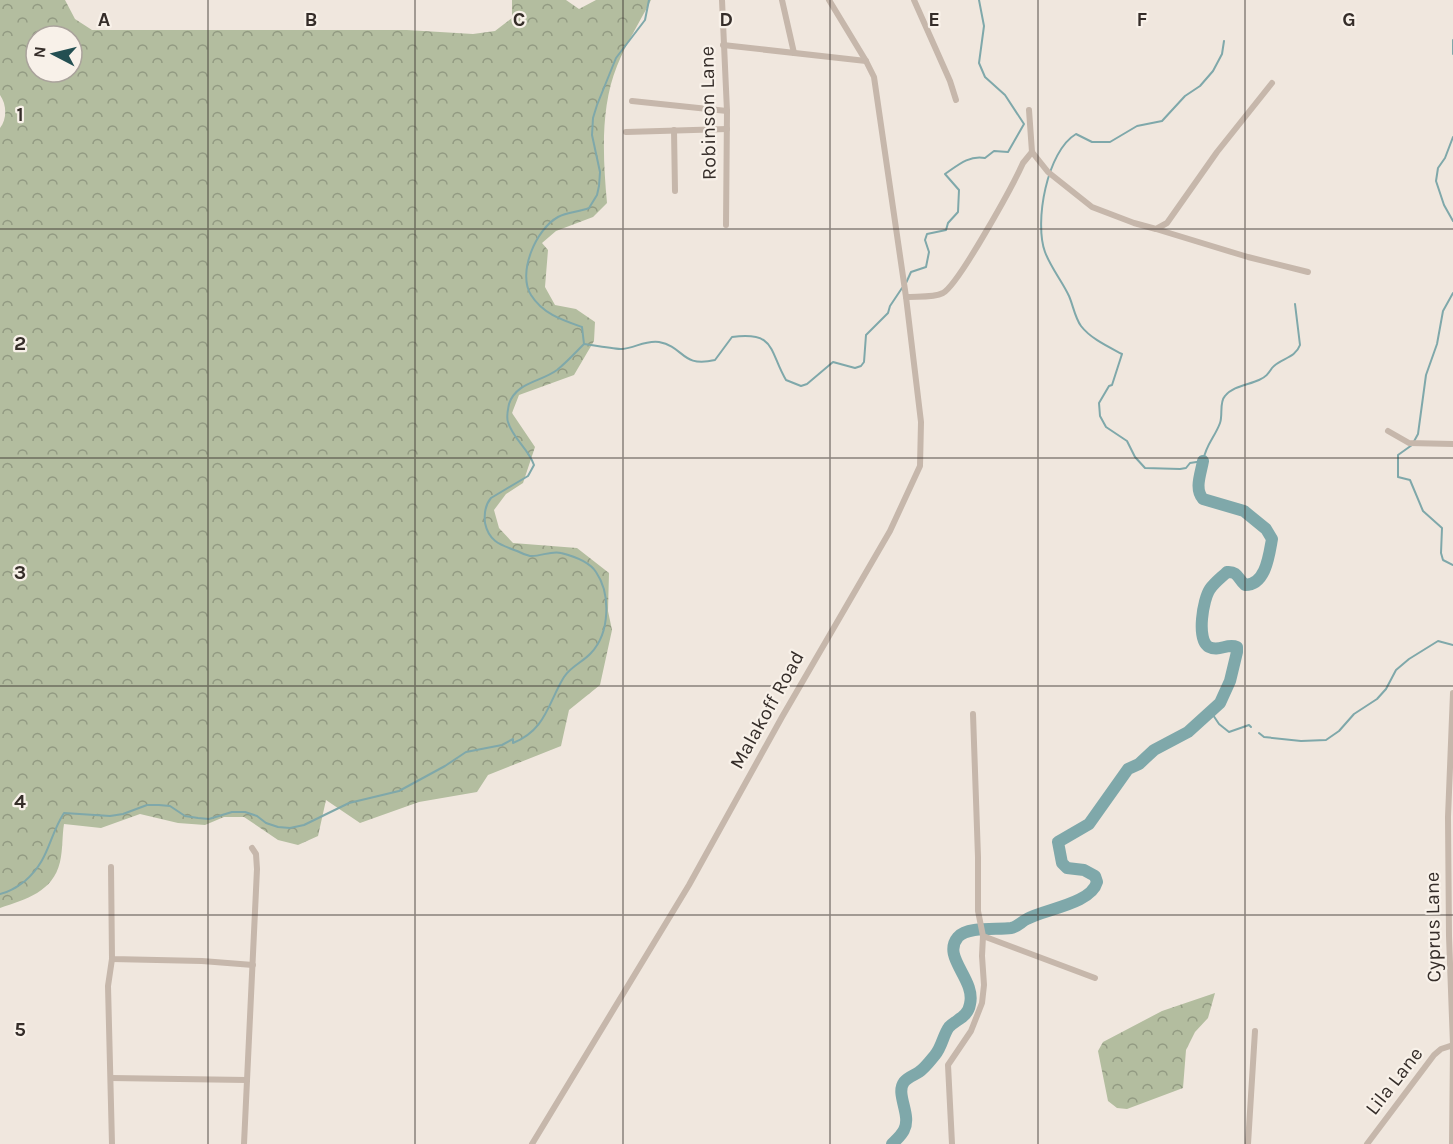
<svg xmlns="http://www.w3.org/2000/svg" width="1453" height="1144" font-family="Karla,sans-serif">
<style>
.forest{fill:url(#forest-crowns);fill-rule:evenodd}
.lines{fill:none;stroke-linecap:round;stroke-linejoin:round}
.stream{stroke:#7fa8aa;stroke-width:2}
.river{stroke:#7fa8aa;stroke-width:12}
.minor{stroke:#c6b7ab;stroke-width:6}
.grid{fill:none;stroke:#352d29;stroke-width:1.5;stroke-opacity:0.55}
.labels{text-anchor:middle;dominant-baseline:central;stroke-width:4.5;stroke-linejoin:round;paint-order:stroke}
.street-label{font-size:20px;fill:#352d29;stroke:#f8f1e9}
.grid-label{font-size:20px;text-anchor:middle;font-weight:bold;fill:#352d29;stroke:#f8f1e9;stroke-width:4.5;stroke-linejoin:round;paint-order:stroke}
</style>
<defs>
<pattern id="forest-crowns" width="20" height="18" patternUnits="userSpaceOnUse" patternTransform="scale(1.5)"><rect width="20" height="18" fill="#b3bd9f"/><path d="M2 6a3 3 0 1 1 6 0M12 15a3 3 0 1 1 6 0" fill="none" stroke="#929a82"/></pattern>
</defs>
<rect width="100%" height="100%" fill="#f0e7de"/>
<g class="forest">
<path d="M0,0H65L75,19L92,30H407L473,34L495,31L512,18V0H566L579,9L596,0H651C640,22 626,43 617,66C600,108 603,158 607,203L593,217L556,231L542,243L548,250L545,287L555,305L576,309L595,322L594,341L574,375L519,395L512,413L535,447L523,483L506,494L494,510L499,528L513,543L577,548L609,573L608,611L612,630L600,685L569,710L561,746L488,775L477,792L419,802L360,823L326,800L318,836L298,845L278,840L244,817H224L205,825L178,823L140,814L101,828L64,824C62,836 63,849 60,862C53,892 26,899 0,908V128C7,119 7,105 0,95ZM36,36H72V72H36Z"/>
<path d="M1215,993L1208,1018L1195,1032L1186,1050L1183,1088L1127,1109L1117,1108L1108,1101L1098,1051L1103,1042L1162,1011Z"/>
</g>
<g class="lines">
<g class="stream">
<path d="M1453,40V54"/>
<path d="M1224,41L1222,54L1213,71L1200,86L1185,96L1162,121L1137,126L1110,142H1092L1076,134C1047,151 1034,222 1045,252C1051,268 1062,281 1069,296C1073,305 1075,318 1081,326C1091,339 1109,347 1122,354L1112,385L1109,386L1099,403L1100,416L1106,427L1127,441L1135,457L1145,468L1180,469L1186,468L1190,463L1203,461C1206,444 1215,437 1220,423C1223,415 1219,402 1225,396C1233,386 1248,385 1259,380C1266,377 1268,374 1272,368C1280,358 1295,359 1300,345L1295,304"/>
<path d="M1453,137L1445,158L1438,168L1436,181L1444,205L1453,221"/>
<path d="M906,283L911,272L926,267L929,252L925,240L927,234L946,230L948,223L958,212L959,190L945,174C958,165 969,155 985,158L994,151L1008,152L1024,124L1005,95L985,77L979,63L984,26L979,0"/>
<path d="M1453,293L1443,311L1437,344L1426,375L1418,434L1412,445L1398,455V477L1410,480L1423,511L1442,528L1441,553L1443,560L1453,565"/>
<path d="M584,344C593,345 614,349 622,349C635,348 645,340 659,342C685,347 681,368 715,360L732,337C776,331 769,351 786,380L801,386L807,384L833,362L855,368L861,366L864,362L866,335L888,313L890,306L902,288"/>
<path d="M1211,712L1219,724L1229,732L1249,725L1251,727"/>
<path d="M1259,733L1264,737L1301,741L1326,740L1339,731L1354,714L1377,699L1386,689L1396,670L1409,659L1438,641L1453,645"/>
<path d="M0,894C10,892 17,887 25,881C50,859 48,838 64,813L110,816L123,814L147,805H159L170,806L185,816L198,818L209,819L232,812H245L257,816L266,823L278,827L290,828L304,825L349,803L399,791L445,766L466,752L502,745L513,739V743C546,730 548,703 564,677C571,666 583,662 591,653C610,633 611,594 596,572C589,561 573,556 561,553C552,550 540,557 530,556C526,555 521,553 517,551C501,545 489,542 485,523C484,514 485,505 491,498L528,476L534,465C528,448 513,439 508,422C506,416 508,410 509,404C516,382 541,382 557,370C567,362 575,353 584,344L582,327C562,320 543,314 531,295C517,273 536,229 558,217C567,212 579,212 589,208L597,195L599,186L600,172L592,135L593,118L597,105L616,58L645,20L649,0"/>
</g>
<path class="river" d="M892,1144C896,1140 901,1136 904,1130C912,1115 895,1094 904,1082C908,1077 915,1075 919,1072C925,1068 930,1061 935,1055C942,1047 943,1035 949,1027C957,1019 968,1017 970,1004C976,979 941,957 958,937C968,926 997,930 1011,928C1017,927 1021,922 1027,919C1045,909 1091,904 1097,882L1095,876L1084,870L1067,868L1062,863L1058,842L1089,824L1128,769L1139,764L1154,750L1188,732L1220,703L1230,681L1237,652V647C1227,643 1219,652 1209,647C1196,640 1203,599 1210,589C1215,582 1222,577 1227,572C1238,571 1238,579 1245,585C1266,585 1269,555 1272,539L1266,529L1244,511L1203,499C1194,489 1201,473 1203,461"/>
<g class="minor">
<path d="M722,0L727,111L726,225"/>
<path d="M782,0L794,53"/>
<path d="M914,0L950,81L956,100"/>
<path d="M723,45L866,61"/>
<path d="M632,101L727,111"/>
<path d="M674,130L675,191"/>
<path d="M626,132L727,129"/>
<path d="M1032,152L1048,172L1092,207L1134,223L1156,229L1167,223L1217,152L1272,83"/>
<path d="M1156,229L1248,257L1308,272"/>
<path d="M906,297C917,296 933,298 943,293C959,284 1013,185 1023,163L1032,152L1029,110"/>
<path d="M1388,431L1409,443L1453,444"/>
<path d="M973,714L978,857V911L983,936L1095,978"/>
<path d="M111,867L112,959L202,961L253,965"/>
<path d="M112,959L108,986L112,1144"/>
<path d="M111,1078L247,1080"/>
<path d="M244,1144L257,869L256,854L252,848"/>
<path d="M532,1144L689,885L782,717L890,531L920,466L921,422L906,297L874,77L866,61L829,0"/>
<path d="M952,1144L948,1065L971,1031L982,1003L984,985L982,956L983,936"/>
<path d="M1248,1144L1255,1031"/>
<path d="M1367,1144L1434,1055L1441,1049L1453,1045"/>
<path d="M1452,1144L1453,1045L1449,936L1448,817L1453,693"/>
</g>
</g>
<path class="grid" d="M208,0V1144M415,0V1144M623,0V1144M830,0V1144M1038,0V1144M1245,0V1144M0,229H1453M0,458H1453M0,686H1453M0,915H1453"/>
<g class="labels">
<g class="street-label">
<text transform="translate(708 113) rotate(-91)">Robinson Lane</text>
<text transform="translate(767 710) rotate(-61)">Malakoff Road</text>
<text transform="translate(1433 927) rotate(-91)">Cyprus Lane</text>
<text transform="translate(1394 1081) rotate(-52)">Lila Lane</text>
</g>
</g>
<g class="grid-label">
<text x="104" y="26">A</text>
<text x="311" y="26">B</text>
<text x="519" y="26">C</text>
<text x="726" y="26">D</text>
<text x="934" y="26">E</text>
<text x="1142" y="26">F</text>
<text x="1349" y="26">G</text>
<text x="20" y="121">1</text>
<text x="20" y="350">2</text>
<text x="20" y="579">3</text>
<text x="20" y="808">4</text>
<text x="20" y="1036">5</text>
</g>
<g transform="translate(54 54) rotate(277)"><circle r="28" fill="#f8f1e9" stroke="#aaa39c" stroke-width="1.5"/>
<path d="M0-4.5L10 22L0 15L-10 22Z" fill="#234f52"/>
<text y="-9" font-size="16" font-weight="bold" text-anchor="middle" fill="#352d29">N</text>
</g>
</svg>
